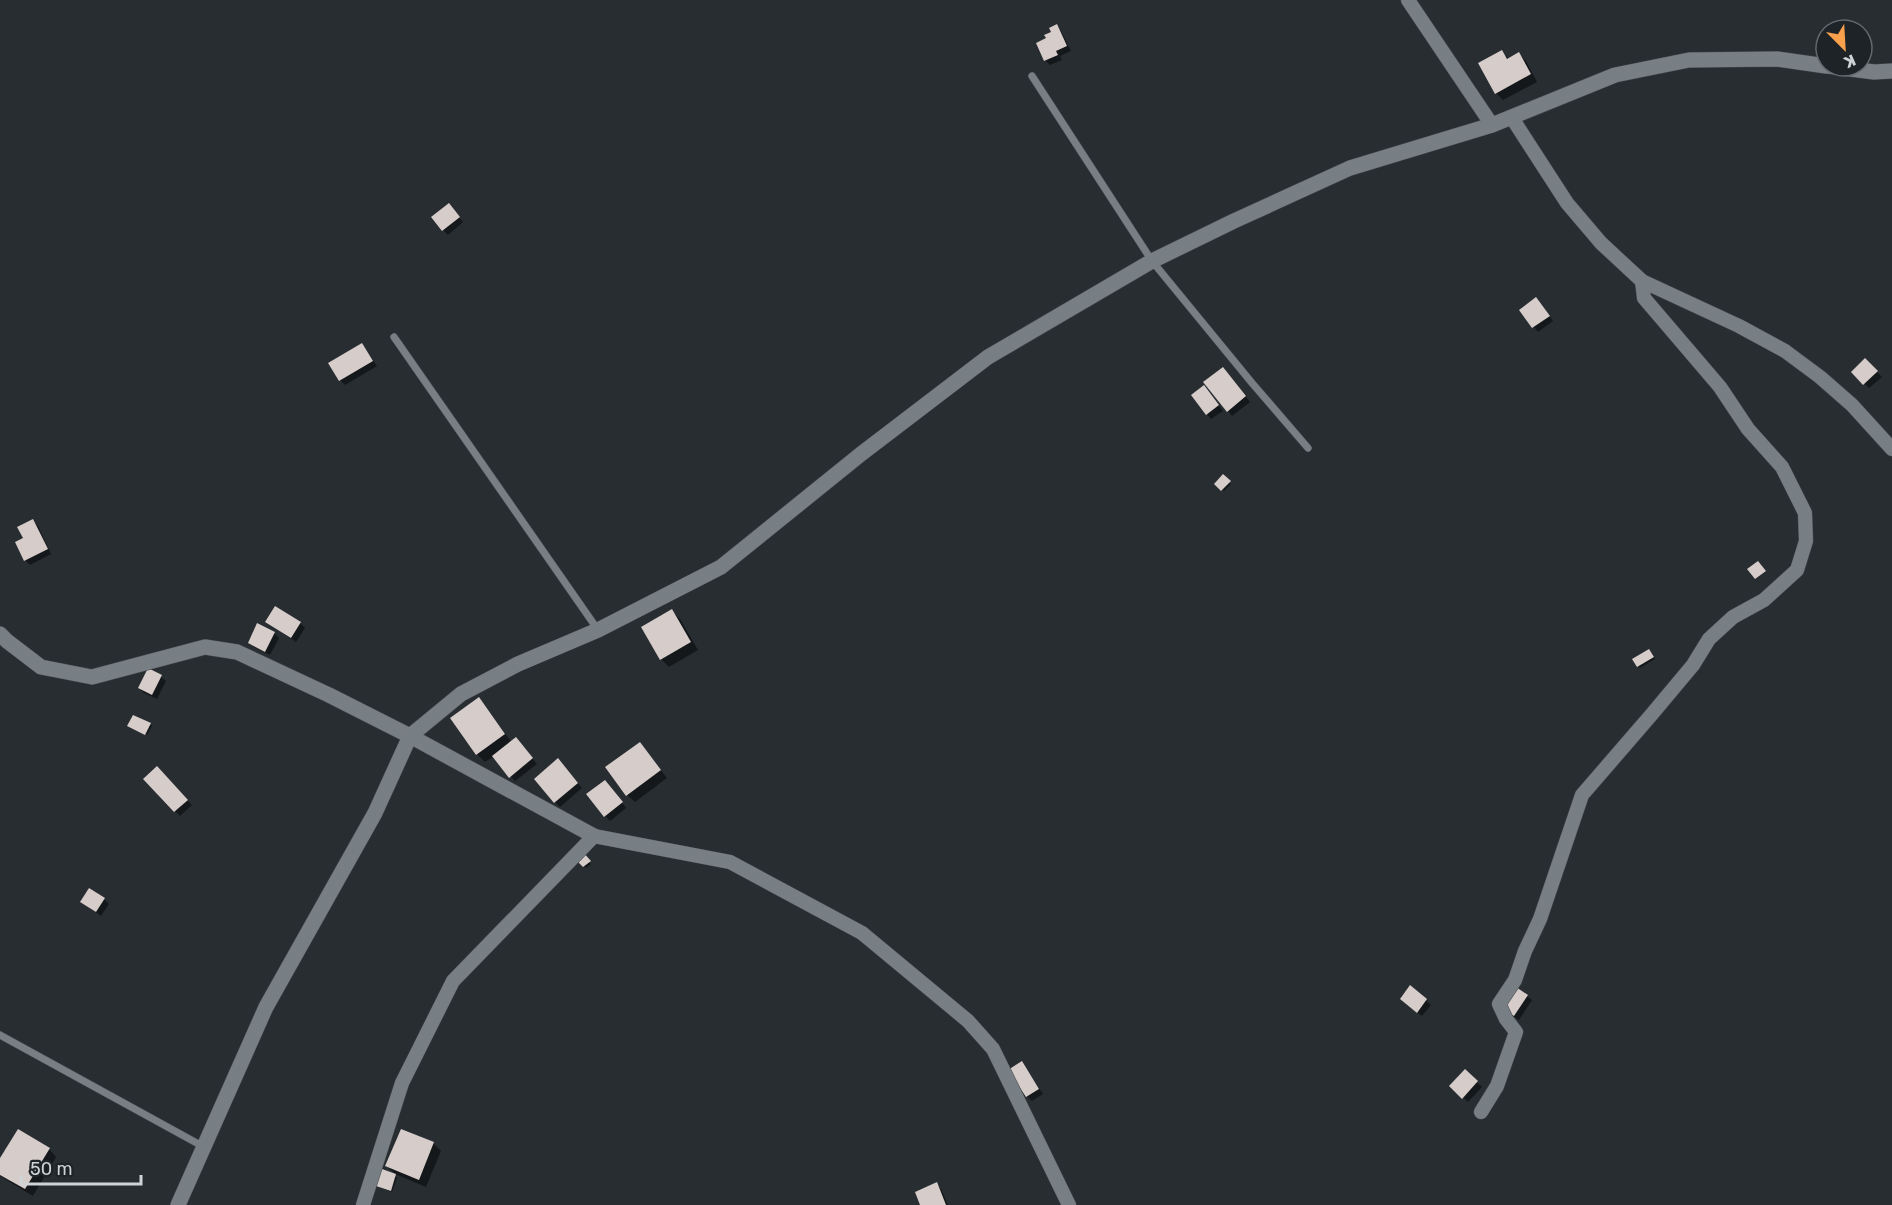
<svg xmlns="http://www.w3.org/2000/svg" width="1892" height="1205" font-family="Rubik,sans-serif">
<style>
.shadow{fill:#0007}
.building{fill:#d6ccca}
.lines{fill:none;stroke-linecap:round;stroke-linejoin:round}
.service-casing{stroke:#454a4f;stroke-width:8}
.minor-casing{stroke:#454a4f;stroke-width:15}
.tertiary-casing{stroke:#454a4f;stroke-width:16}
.service{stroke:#787f84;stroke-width:7}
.minor{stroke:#787f84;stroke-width:14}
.tertiary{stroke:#787f84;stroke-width:15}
</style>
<rect width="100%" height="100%" fill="#282d32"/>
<g class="shadow">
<path d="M1057,26L1061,31L1071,51L1060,56L1062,60L1050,65L1046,61L1038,44L1048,39Z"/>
<path d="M1501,52L1509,59L1519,54L1526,61L1537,82L1503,100L1496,93Z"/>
<path d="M453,210L463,222L448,235L443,230Z"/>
<path d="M1541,304L1553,321L1538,332L1521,310Z"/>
<path d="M362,345L377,366L345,385L340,380Z"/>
<path d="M1865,360L1882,377L1869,388L1853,372Z"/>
<path d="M1228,373L1250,402L1232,416L1228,411Z"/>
<path d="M1209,392L1223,411L1211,419L1207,414Z"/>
<path d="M1223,476L1231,484L1224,491L1216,484Z"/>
<path d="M33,521L38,526L51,554L30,565L25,560V539Z"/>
<path d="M672,611L680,619L698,650L669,667L661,659Z"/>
<path d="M267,622L300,623L305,628L296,642Z"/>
<path d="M258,625L275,634L279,638L270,655L254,647L249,642Z"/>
<path d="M1651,652L1655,659L1640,668L1638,666Z"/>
<path d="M161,677L166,681L157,699L144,693L139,688Z"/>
<path d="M479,699L486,707L512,743L521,744L537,764L515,781L494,756L485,762L477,754L452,718Z"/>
<path d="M150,724L152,726L147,735L129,726Z"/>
<path d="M639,744L667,778L635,802L627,795Z"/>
<path d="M563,765L582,788L560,807L555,802Z"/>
<path d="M157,768L192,805L180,816L145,779Z"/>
<path d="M610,786L626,808L610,821L605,816Z"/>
<path d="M582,853L591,864L586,868L577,858Z"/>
<path d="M104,899L109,904L101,916L82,902Z"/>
<path d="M1411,987L1431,1005L1422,1016L1406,1004Z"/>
<path d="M1527,996L1532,1000L1519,1020L1505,1011Z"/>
<path d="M1022,1063L1043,1094L1032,1101L1027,1096Z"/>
<path d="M1465,1071L1482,1087L1468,1102L1451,1086Z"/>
<path d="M402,1131L434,1144L441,1151L426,1187L395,1174L387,1166Z"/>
<path d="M49,1149L56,1157L33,1196L0,1176V1161Z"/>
<path d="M395,1176L397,1178L392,1192L378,1186Z"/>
<path d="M937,1184L941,1189L948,1205H922Z"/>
</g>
<g class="building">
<path d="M1057,24L1067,46L1056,51L1058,55L1044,61L1036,43L1046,38L1044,35L1051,32L1049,28Z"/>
<path d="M1502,50L1507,59L1519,52L1531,74L1495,94L1478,63Z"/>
<path d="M449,203L460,217L442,231L431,217Z"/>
<path d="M1536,297L1550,316L1532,328L1519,310Z"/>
<path d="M362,343L373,361L339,381L328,363Z"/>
<path d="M1865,358L1878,371L1863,385L1851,372Z"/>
<path d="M1223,367L1246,396L1227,412L1203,382Z"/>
<path d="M1204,385L1219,405L1206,415L1191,395Z"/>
<path d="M1223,474L1231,481L1221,491L1214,484Z"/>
<path d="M33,519L48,549L24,561L15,542L23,538L17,527Z"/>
<path d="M1758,561L1766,571L1755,579L1747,569Z"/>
<path d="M275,606L301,622L291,638L265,622Z"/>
<path d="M672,609L691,642L660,660L641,627Z"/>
<path d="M257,623L275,632L265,652L248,643Z"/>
<path d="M1649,649L1654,657L1637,667L1632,659Z"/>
<path d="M148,668L162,675L152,695L138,688Z"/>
<path d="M479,697L505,734L476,755L450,718Z"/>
<path d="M133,715L151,723L145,735L127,726Z"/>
<path d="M516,737L533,758L509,778L492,756Z"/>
<path d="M640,742L661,770L626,796L605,767Z"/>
<path d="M558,758L578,783L554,803L534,779Z"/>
<path d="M157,766L188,800L174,812L143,779Z"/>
<path d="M605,780L623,802L604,817L586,794Z"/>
<path d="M582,851L591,861L583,867L574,858Z"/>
<path d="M89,888L105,898L96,912L80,902Z"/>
<path d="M1410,985L1427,999L1417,1013L1400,999Z"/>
<path d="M1513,985L1528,995L1514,1016L1498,1007Z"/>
<path d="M1022,1061L1039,1089L1026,1097L1008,1070Z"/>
<path d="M1465,1069L1478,1081L1462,1099L1449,1086Z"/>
<path d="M18,1129L50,1148L25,1189L0,1175V1158Z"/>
<path d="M401,1129L434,1142L419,1180L385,1166Z"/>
<path d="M382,1169L396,1174L391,1191L376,1186Z"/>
<path d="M937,1182L946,1205H920L915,1192Z"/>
</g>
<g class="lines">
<g class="service-casing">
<g id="service">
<path d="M1032,76L1152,261L1252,383L1308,448"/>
<path d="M394,337L598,630"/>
<path d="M0,1035L204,1147"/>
</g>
</g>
<g class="minor-casing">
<g id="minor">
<path d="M1408,0L1492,125"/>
<path d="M1512,118L1567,203L1601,243L1642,281L1739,326L1785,351L1820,377L1852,405L1892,449"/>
<path d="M1481,1112L1497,1086L1516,1032L1506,1019L1499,1004L1515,980L1525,951L1540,919L1582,795L1652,714L1693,665L1709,639L1733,617L1764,600L1797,570L1806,541L1805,513L1782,467L1748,429L1720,387L1644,298L1642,281"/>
<path d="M363,1205L402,1083L453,981L594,836L730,862L862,933L968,1021L993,1049L1069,1205"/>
</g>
</g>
<g class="tertiary-casing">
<g id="tertiary">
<path d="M1828,66L1874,72L1892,71"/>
<path d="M0,634L7,641L41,667L92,677L205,647L237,652L329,695L410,736L594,836"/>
<path d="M178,1205L266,1007L375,813L410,736L461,694L518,664L598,630L721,567L861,454L988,357L1152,261L1234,221L1350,168L1492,125L1615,75L1689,60L1777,59L1826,66"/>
</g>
</g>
<use href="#service" class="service"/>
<use href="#minor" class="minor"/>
<use href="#tertiary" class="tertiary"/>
</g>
<g transform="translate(1844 48) rotate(156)"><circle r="28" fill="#1e2328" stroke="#65696e" stroke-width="1.5"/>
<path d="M0-4.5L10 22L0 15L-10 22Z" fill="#f9a04c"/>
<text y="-9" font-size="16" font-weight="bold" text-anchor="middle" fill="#cfd3d6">K</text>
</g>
<path d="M21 1175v9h120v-9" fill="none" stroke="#cfd3d6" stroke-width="3"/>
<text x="30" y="1175" font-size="18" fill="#cfd3d6" stroke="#1e2328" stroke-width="4.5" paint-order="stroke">50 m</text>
</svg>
